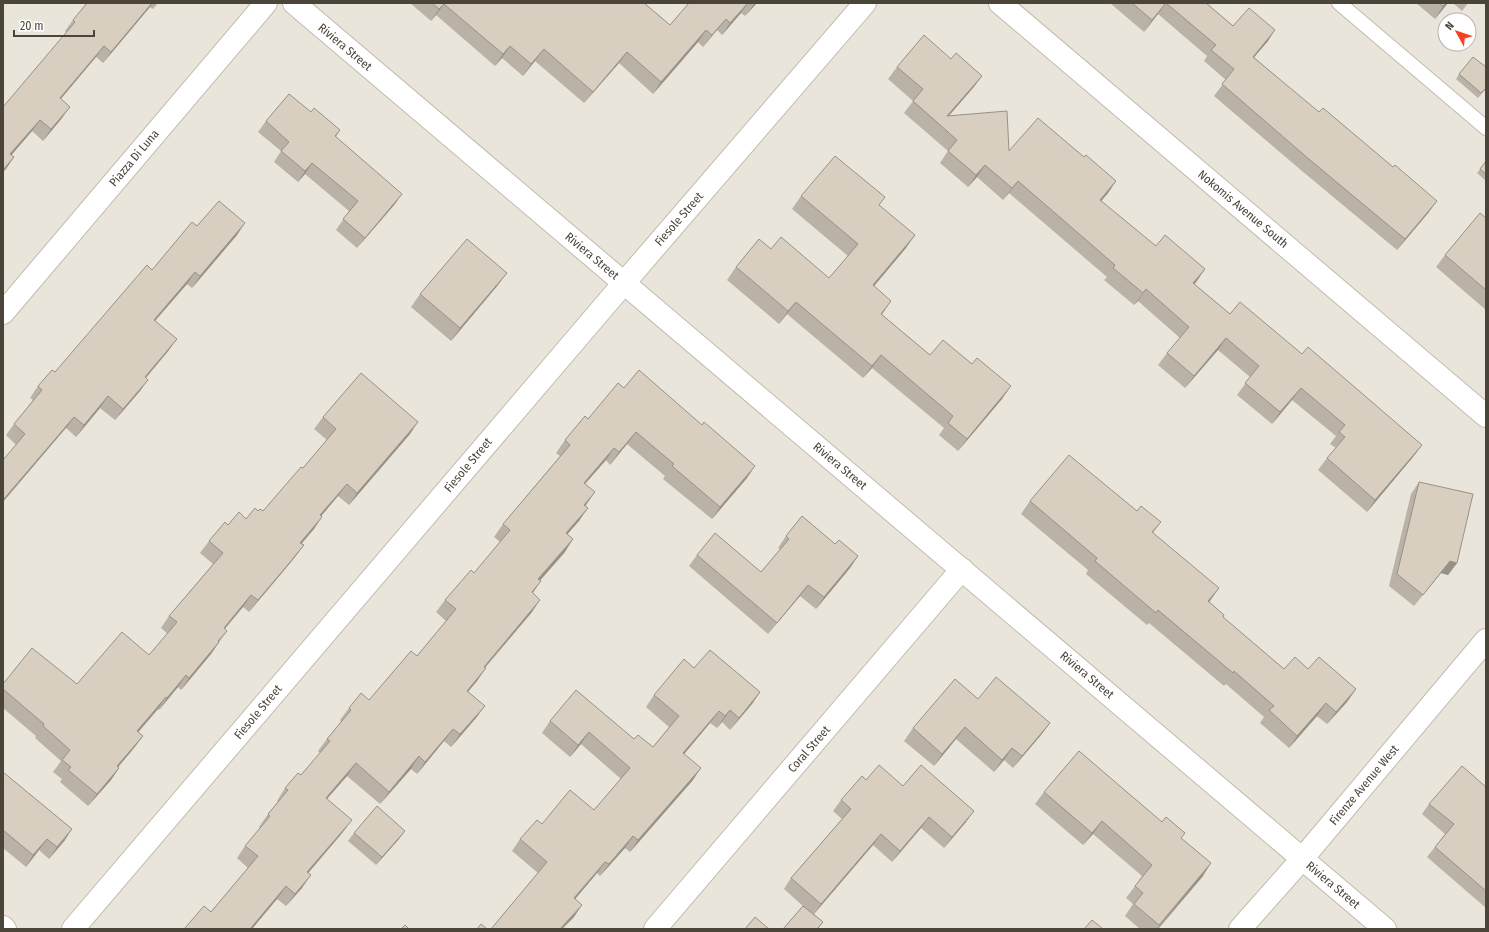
<svg xmlns="http://www.w3.org/2000/svg" width="1489" height="932" font-family="'Fira Sans Condensed',sans-serif">
<style>
.residential{fill:#eae5da;fill-rule:evenodd}
.lines{fill:none;stroke-linecap:round;stroke-linejoin:round}
.service-casing{stroke:#c2bbae;stroke-width:16}
.minor-casing{stroke:#c2bbae;stroke-width:24}
.service{stroke:#fff;stroke-width:14}
.minor{stroke:#fff;stroke-width:22}
.wall{fill:#bab2a6}
.shaded-wall{fill:#979187}
.building{fill:#d8cfc1;stroke:#979187}
.labels{text-anchor:middle;dominant-baseline:central;stroke-width:3;stroke-linejoin:round;paint-order:stroke}
.street-label{font-size:12px;fill:#4b4439;stroke:#fff}
</style>
<rect width="100%" height="100%" fill="#f6f3ec"/>
<path class="residential" d="M3,3H1486V929H3ZM1445,20H1469V44H1445Z"/>
<g class="lines">
<g class="service-casing">
<path id="service" d="M1339,3L1486,128"/>
</g>
<g class="minor-casing">
<g id="minor">
<path d="M294,3L1385,929"/>
<path d="M1000,3L1486,416"/>
<path d="M3,313L266,3"/>
<path d="M3,927L5,929"/>
<path d="M73,929L624,283L865,3"/>
<path d="M655,929L962,569"/>
<path d="M1240,929L1302,859L1486,640"/>
</g>
</g>
<use href="#service" class="service"/>
<use href="#minor" class="minor"/>
</g>
<g class="wall">
<path d="M83,3H158L153,9L150,7L103,63L96,57L61,99L62,118L43,141L32,131L11,155L14,157L3,172L66,32L65,31L73,20L86,5Z"/>
<path d="M410,3H644L670,25L689,3H757L745,16L741,13L722,35L717,30L703,47L698,42L653,94L619,63L584,103L535,61L523,76L502,58L495,66L436,15L431,21Z"/>
<path d="M1110,3H1206L1233,26L1268,41L1254,57L1429,212L1397,250L1302,171L1214,96L1226,80L1204,61L1207,56L1158,14L1144,32Z"/>
<path d="M1416,3H1448L1435,19Z"/>
<path d="M1453,3H1468L1462,11Z"/>
<path d="M951,59L982,76L973,88L949,115L1009,151L1084,157L1116,181L1108,193L1101,201L1197,281L1194,284L1230,314L1302,354L1422,445L1413,457L1367,512L1318,470L1327,458L1336,448L1330,444L1336,436L1292,400L1272,424L1237,395L1250,377L1218,350L1185,388L1158,365L1167,353L1180,338L1138,301L1134,305L1104,280L1107,277L1009,193L1003,200L977,177L968,187L940,163L948,151L904,113L913,101L888,79L897,67Z"/>
<path d="M1486,67V89L1478,98L1456,79L1459,74Z"/>
<path d="M311,112L340,130L336,137L395,204L357,248L336,230L349,211L305,174L298,182L274,162L281,151L258,132L266,121Z"/>
<path d="M1486,161V181L1477,173Z"/>
<path d="M801,196L879,205L906,248L874,286L882,315L930,355L1002,399L958,451L939,435L944,428L872,368L863,378L787,314L779,324L727,280L736,267L771,249L829,278L848,256L792,209Z"/>
<path d="M1486,218V310L1436,267L1445,255Z"/>
<path d="M197,226L237,235L192,288L187,284L155,321L169,350L146,378L140,391L115,420L100,408L76,437L66,428L16,445L6,435L14,424L33,400L30,398L38,386L55,372L152,270Z"/>
<path d="M498,285L451,341L411,307L420,294Z"/>
<path d="M624,388L747,478L712,519L663,479L665,476L627,444L610,465L606,460L585,484V506L579,521L567,534L565,552L540,580L533,593L532,612L485,668L477,681L468,692L476,718L451,747L444,741L417,774L411,769L380,804L347,776L327,799L343,832L308,873L302,888L286,906L277,899L252,929H184L211,912L248,868L237,858L245,846L260,828L259,827L268,814L278,802L277,801L285,788L301,775L320,753L318,751L327,739L341,722L340,720L349,708L369,700L417,656L446,621L436,612L445,600L474,573L500,542L494,537L503,524L560,456L556,453L565,440Z"/>
<path d="M323,417L410,434L349,505L338,496L321,516L314,529L301,543L304,545L295,557L277,579L249,612L243,607L225,629L227,631L211,654L181,690L178,687L159,710L158,709L138,732L143,736L134,748L118,767L119,768L111,780L88,806L60,782L62,779L53,772L61,761L35,738L36,736L3,708V684H77L149,655L168,634L161,628L169,616L213,564L200,553L209,541L228,525L246,519L258,511H263L303,468L327,440L314,429Z"/>
<path d="M1419,482L1457,563L1448,575L1441,573L1414,606L1389,586L1411,494Z"/>
<path d="M1030,501L1137,511L1161,522L1153,533L1209,602L1223,618L1284,669H1308L1356,689L1347,702L1327,724L1317,716L1289,748L1260,723L1264,717L1226,684L1224,686L1149,623L1147,625L1086,574L1088,570L1021,514Z"/>
<path d="M786,536L835,544L858,556L850,568L816,609L800,596L768,634L689,566L697,555L761,572L780,549L778,548Z"/>
<path d="M694,668L760,692L752,704L730,730L722,722L717,728L710,723L684,754L693,780L630,852L625,848L600,876L597,873L575,899L574,917L562,929H491L538,873L512,851L520,839L542,824L594,810L621,779L581,744L570,757L542,733L550,721L634,739L653,747L669,727L646,707L654,695Z"/>
<path d="M978,699L1050,723L1041,735L1013,768L1004,760L994,772L956,739L934,766L904,741L913,728Z"/>
<path d="M3,772L65,840L49,859L39,850L26,867L3,848Z"/>
<path d="M866,780L903,786L966,822L944,848L921,828L892,862L873,845L814,914L823,922L818,929H783L803,906L784,889L791,878L842,819L833,811L841,800Z"/>
<path d="M1486,786V908L1427,857L1435,847L1445,834L1422,814L1429,804Z"/>
<path d="M1044,792L1181,838L1203,876L1158,929H1140L1125,916L1133,904L1126,898L1135,886L1142,876L1093,834L1083,845L1035,804Z"/>
<path d="M354,833L399,839L376,865L348,841Z"/>
</g>
<g class="shaded-wall">
<path d="M152,3H153L150,7L103,63L111,52Z"/>
<path d="M748,3L741,13L722,35L730,23Z"/>
<path d="M755,3H757L745,16Z"/>
<path d="M1166,3L1158,14L1144,32L1152,20Z"/>
<path d="M1446,3H1448L1435,19L1443,6Z"/>
<path d="M444,4L436,15L431,21L439,9Z"/>
<path d="M726,19L717,30L703,47L712,35Z"/>
<path d="M706,30L698,42L653,94L661,82Z"/>
<path d="M1275,30L1268,41L1245,68L1253,57Z"/>
<path d="M104,46L96,57L52,109L60,98Z"/>
<path d="M510,46L502,58L495,66L503,54Z"/>
<path d="M544,49L535,61L523,76L531,64Z"/>
<path d="M627,52L619,63L584,103L593,92Z"/>
<path d="M982,76L973,88L941,125L947,116Z"/>
<path d="M70,107L62,118L43,141L51,129Z"/>
<path d="M40,120L32,131L3,165L10,154Z"/>
<path d="M14,157L6,169L3,172V170Z"/>
<path d="M312,163L305,174L298,182L305,171Z"/>
<path d="M985,165L977,177L968,187L976,175Z"/>
<path d="M1018,181L1009,193L1003,200L1012,188Z"/>
<path d="M1116,181L1108,193L1092,212L1100,200Z"/>
<path d="M402,194L395,204L357,248L365,238Z"/>
<path d="M1437,201L1429,212L1397,250L1405,239Z"/>
<path d="M245,223L237,235L192,288L200,276Z"/>
<path d="M915,235L906,248L864,298L873,285Z"/>
<path d="M1205,269L1197,281L1185,295L1193,283Z"/>
<path d="M195,272L187,284L146,331L154,320Z"/>
<path d="M507,273L498,285L451,341L460,328Z"/>
<path d="M1146,289L1138,301L1134,305Z"/>
<path d="M891,301L883,313L872,326L881,314Z"/>
<path d="M796,302L787,314L779,324L788,311Z"/>
<path d="M1226,338L1218,350L1185,388L1194,376Z"/>
<path d="M177,339L169,350L137,388L145,377Z"/>
<path d="M881,355L872,368L863,378L872,366Z"/>
<path d="M148,380L140,391L115,420L123,409Z"/>
<path d="M1011,386L1002,399L958,451L967,439Z"/>
<path d="M1301,388L1292,400L1272,424L1280,412Z"/>
<path d="M108,396L100,408L76,437L84,425Z"/>
<path d="M74,417L66,428L3,502V500Z"/>
<path d="M418,422L410,434L349,505L357,493Z"/>
<path d="M636,432L627,444L610,465L619,452Z"/>
<path d="M1422,445L1413,457L1367,512L1375,500Z"/>
<path d="M614,448L606,460L575,495L584,483Z"/>
<path d="M755,466L747,478L712,519L720,507Z"/>
<path d="M347,484L338,496L312,527L320,515Z"/>
<path d="M595,492L586,505L575,518L584,505Z"/>
<path d="M588,508L579,521L557,546L566,533Z"/>
<path d="M322,517L314,529L292,555L300,543Z"/>
<path d="M573,539L565,552L530,592L538,579Z"/>
<path d="M304,545L295,557L249,612L258,600Z"/>
<path d="M858,556L850,568L816,609L824,597Z"/>
<path d="M1450,561L1457,563L1448,575L1441,573L1414,606L1423,595Z"/>
<path d="M541,581L532,594V592Z"/>
<path d="M808,585L800,596L768,634L777,623Z"/>
<path d="M1219,588L1210,601L1199,614L1208,601Z"/>
<path d="M251,595L243,607L215,640L224,628Z"/>
<path d="M540,600L532,612L475,679L484,667Z"/>
<path d="M219,642L211,654L181,690L189,678Z"/>
<path d="M486,668L477,681L458,703L467,691Z"/>
<path d="M186,675L178,687L159,710L167,698Z"/>
<path d="M1356,689L1347,702L1327,724L1336,712Z"/>
<path d="M760,692L752,704L730,730L739,718Z"/>
<path d="M166,697L158,709L129,743L137,731Z"/>
<path d="M1326,703L1317,716L1289,748L1297,736Z"/>
<path d="M485,706L476,718L451,747L460,734Z"/>
<path d="M730,710L722,722L717,728L725,716Z"/>
<path d="M719,711L710,723L675,765L683,753Z"/>
<path d="M1050,723L1041,735L1013,768L1022,756Z"/>
<path d="M965,727L956,739L934,766L942,754Z"/>
<path d="M453,729L444,741L417,774L425,762Z"/>
<path d="M589,732L581,744L570,757L578,745Z"/>
<path d="M143,736L134,748L109,778L117,766Z"/>
<path d="M1012,748L1004,760L994,772L1002,760Z"/>
<path d="M419,756L411,769L380,804L389,792Z"/>
<path d="M356,763L347,776L317,810L326,798Z"/>
<path d="M119,768L111,780L88,806L97,794Z"/>
<path d="M701,768L693,780L630,852L638,840Z"/>
<path d="M974,811L966,822L944,848L952,837Z"/>
<path d="M929,817L921,828L892,862L900,851Z"/>
<path d="M352,820L343,832L298,885L307,872Z"/>
<path d="M1102,821L1093,834L1083,845L1092,833Z"/>
<path d="M72,829L65,840L49,859L57,847Z"/>
<path d="M405,831L399,839L376,865L382,857Z"/>
<path d="M881,834L873,845L813,915L821,904Z"/>
<path d="M633,836L625,848L600,876L609,864Z"/>
<path d="M47,839L39,850L26,867L33,855Z"/>
<path d="M605,862L597,873L566,910L574,898Z"/>
<path d="M1211,863L1203,876L1158,929H1157Z"/>
<path d="M311,875L302,888L286,906L295,894Z"/>
<path d="M286,886L277,899L252,929H250Z"/>
<path d="M582,905L574,917L562,929H560Z"/>
</g>
<g class="building">
<path d="M87,3H152L111,52L104,46L60,98L70,107L51,129L40,120L10,154L14,157L3,170V107L75,22L73,20Z"/>
<path d="M432,3H644L670,25L689,3H748L730,23L726,19L712,35L706,30L661,82L627,52L593,92L544,49L531,64L510,46L503,54L444,4L439,9Z"/>
<path d="M1132,3H1206L1233,26L1249,8L1275,30L1253,57L1319,112L1323,108L1393,167L1395,165L1437,201L1405,239L1310,160L1222,84L1234,69L1211,50L1216,45L1166,3L1152,20Z"/>
<path d="M1439,3H1446L1443,6Z"/>
<path d="M924,35L951,59L956,53L982,76L947,116L1007,111L1009,151L1038,118L1084,157L1086,155L1116,181L1100,200L1156,246L1165,235L1205,269L1193,283L1230,314L1240,302L1302,354L1308,347L1422,445L1375,500L1327,458L1345,437L1339,432L1345,425L1301,388L1280,412L1245,383L1259,366L1226,338L1194,376L1167,353L1189,327L1146,289L1143,293L1113,268L1115,265L1018,181L1012,188L985,165L976,175L948,151L957,140L913,101L923,89L897,67Z"/>
<path d="M1473,57L1486,67V88L1481,93L1459,74Z"/>
<path d="M289,94L311,112L314,108L340,130L335,136L402,194L365,238L343,219L358,201L312,163L305,171L281,151L289,142L266,121Z"/>
<path d="M835,156L885,197L879,205L915,235L873,285L891,301L881,314L930,355L943,340L972,364L977,358L1011,386L967,439L948,423L953,416L881,355L872,366L796,302L788,311L736,267L759,239L771,249L781,237L829,278L858,244L801,196Z"/>
<path d="M1486,161V174L1480,169Z"/>
<path d="M219,201L245,223L200,276L195,272L154,320L177,339L145,377L148,380L123,409L108,396L84,425L74,417L3,500V460L25,434L14,424L42,390L38,386L52,370L55,372L147,265L152,270L192,222L197,226Z"/>
<path d="M1480,213L1486,218V290L1445,255Z"/>
<path d="M467,239L507,273L460,328L420,294Z"/>
<path d="M639,370L702,425L704,422L755,466L720,507L672,466L674,464L636,432L619,452L614,448L584,483L595,492L584,505L588,508L566,533L573,539L538,579L541,581L532,592L540,600L484,667L486,668L467,691L485,706L460,734L453,729L425,762L419,756L389,792L356,763L326,798L352,820L307,872L311,875L295,894L286,886L250,929H184L204,906L211,912L258,856L245,846L270,816L268,814L288,790L285,788L298,773L301,775L330,741L327,739L351,710L349,708L361,693L369,700L411,651L417,656L456,609L445,600L471,570L474,573L510,530L503,524L570,445L565,440L585,416L588,419L618,383L624,388Z"/>
<path d="M361,373L418,422L357,493L347,484L320,515L322,517L300,543L304,545L286,567L258,600L251,595L224,628L227,631L218,641L219,642L189,678L186,675L167,698L166,697L137,731L143,736L117,766L119,768L97,794L68,770L71,767L62,760L70,750L43,726L44,724L3,689V684L32,648L77,684L122,632L149,655L177,622L169,616L223,553L209,541L225,522L228,525L239,512L246,519L255,508L258,511L260,509L263,511L301,467L303,468L336,429L323,417Z"/>
<path d="M1069,455L1137,511L1141,506L1161,522L1152,532L1219,588L1208,601L1224,615L1223,617L1284,669L1295,657L1308,669L1319,657L1356,689L1336,712L1326,703L1297,736L1269,710L1274,706L1234,671L1233,673L1158,610L1156,613L1095,561L1097,558L1030,501Z"/>
<path d="M1419,482L1473,494L1457,563L1450,561L1423,595L1397,574Z"/>
<path d="M802,516L835,544L839,540L858,556L824,597L808,585L777,623L697,555L715,533L761,572L789,539L786,536Z"/>
<path d="M710,650L760,692L739,718L730,710L725,716L719,711L683,753L701,768L638,840L633,836L609,864L605,862L574,898L582,905L560,929H491L547,862L520,839L537,820L542,824L570,790L594,810L630,768L589,732L578,745L550,721L576,690L634,739L638,735L653,747L679,716L654,695L684,659L694,668Z"/>
<path d="M996,677L1050,723L1022,756L1012,748L1002,760L965,727L942,754L913,728L955,679L978,699Z"/>
<path d="M1079,751L1162,822L1166,817L1185,833L1181,838L1211,863L1159,925L1134,904L1143,893L1135,886L1152,865L1102,821L1092,833L1044,792Z"/>
<path d="M879,765L903,786L921,765L974,811L952,837L929,817L900,851L881,834L821,904L791,878L851,809L841,800L862,776L866,780Z"/>
<path d="M1462,766L1486,787V786V891L1435,847L1454,824L1429,804Z"/>
<path d="M3,772L72,829L57,847L47,839L33,855L3,830Z"/>
<path d="M377,806L405,831L382,857L354,833Z"/>
<path d="M803,906L823,922L817,929H783Z"/>
<path d="M755,917L769,929H745Z"/>
<path d="M1092,920L1103,929H1084Z"/>
<path d="M481,924L487,929H477Z"/>
<path d="M405,925L409,929H401Z"/>
</g>
<g class="labels">
<g class="street-label">
<text transform="translate(345 47) rotate(40)">Riviera Street</text>
<text transform="translate(134 158) rotate(-50)">Piazza Di Luna</text>
<text transform="translate(1243 209) rotate(40)">Nokomis Avenue South</text>
<text transform="translate(679 219) rotate(-49)">Fiesole Street</text>
<text transform="translate(592 256) rotate(40)">Riviera Street</text>
<text transform="translate(468 465) rotate(-50)">Fiesole Street</text>
<text transform="translate(840 466) rotate(40)">Riviera Street</text>
<text transform="translate(1087 675) rotate(40)">Riviera Street</text>
<text transform="translate(258 712) rotate(-50)">Fiesole Street</text>
<text transform="translate(809 749) rotate(-49)">Coral Street</text>
<text transform="translate(1364 785) rotate(-50)">Firenze Avenue West</text>
<text transform="translate(1333 885) rotate(40)">Riviera Street</text>
</g>
</g>
<rect width="1489" height="932" fill="none" stroke="#4b4439" stroke-width="8"/>
<g transform="translate(1457 32) rotate(310)"><circle r="19" fill="#ffffff" stroke="#b7b4b0"/>
<path d="M0-3L7 15L0 10L-7 15Z" fill="#fc3f1d"/>
<text y="-6" font-size="11" font-weight="bold" text-anchor="middle" fill="#4b4439">N</text>
</g>
<path d="M14 30v6h80v-6" fill="none" stroke="#4b4439" stroke-width="2"/>
<text x="20" y="30" font-size="12" fill="#4b4439" stroke="#ffffff" stroke-width="3" paint-order="stroke">20 m</text>
</svg>
